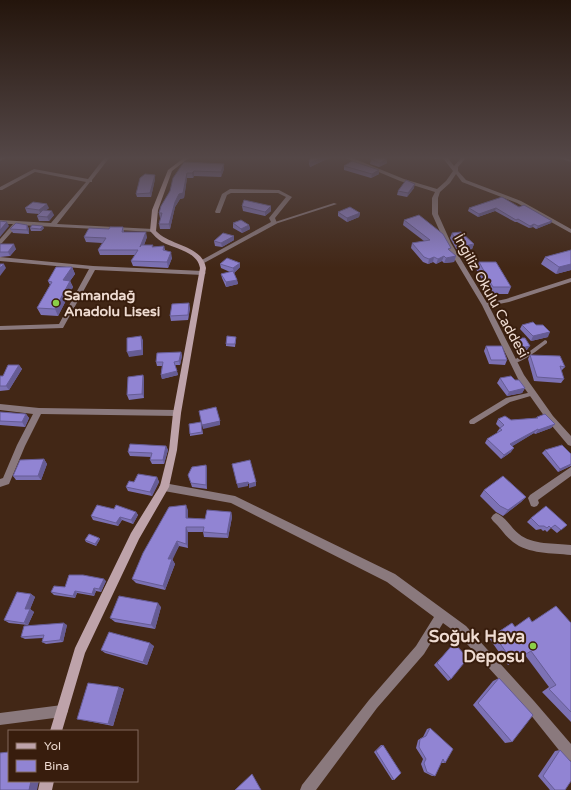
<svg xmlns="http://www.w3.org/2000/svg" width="571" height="790" font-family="'Varela Round',sans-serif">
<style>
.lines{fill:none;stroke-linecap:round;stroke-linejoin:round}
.lane{fill:#8a797d;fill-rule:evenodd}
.street{fill:#8a797d;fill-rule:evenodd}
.secondary{fill:#bea3aa;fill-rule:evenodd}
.wall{fill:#7d72b5}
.shaded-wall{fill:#665c94}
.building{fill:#9184d3;stroke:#665c94}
.poi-dot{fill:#8bce47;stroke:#381d0d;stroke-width:1.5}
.labels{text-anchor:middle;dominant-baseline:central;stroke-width:4;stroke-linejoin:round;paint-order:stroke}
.poi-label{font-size:14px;font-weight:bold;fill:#efdcd2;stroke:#381d0d;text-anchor:start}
.street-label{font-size:14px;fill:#efdcd2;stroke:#381d0d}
.near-poi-label{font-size:17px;font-weight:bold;fill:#efdcd2;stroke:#381d0d;text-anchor:end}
</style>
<rect width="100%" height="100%" fill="#422716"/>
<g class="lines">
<g class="lane">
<path d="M334,203L337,204L275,224L272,223Z"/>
<path d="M545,340L547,341V343C539,349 521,364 512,363L511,362L512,361L530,351Z"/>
<path d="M532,392L534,393L535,394L534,395L510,402L474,424H470L469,422L470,420L506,398Z"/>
</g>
<g class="street">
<path d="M1,157H7L0,161V158Z"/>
<path d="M105,157H110L92,180V182H90L57,224L153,229L156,231L155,232L18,225L2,243L0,244V239L13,224H0V220L51,223L86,182L35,172L2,190H0V187L34,169L88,179Z"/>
<path d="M343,157H350L404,179L437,189L446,181L453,171L442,157H447L454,166L462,157H467L458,167V171L466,180L521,201L571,229V233L569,232L517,203L462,182L456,174L450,183L440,192L438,198V214L451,243L487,303L506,299L571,278V282L509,302L489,306L524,375L553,416L571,436V446L568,445L547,420L518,379L482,305L445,243L432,214V198L435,192L400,181Z"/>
<path d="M555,157H563L571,160V162Z"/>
<path d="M230,189L279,190L292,197L275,218L277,223L276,224L204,263H200V261L271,222L269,218L286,197L278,193H231L227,195L220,213H216L215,212L222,194Z"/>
<path d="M0,257L93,266L203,271L206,273L203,275L95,270L63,328L0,330V326L59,324L89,269L0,261Z"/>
<path d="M0,404L39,408L177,410L180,411L181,413L180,415L177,416L41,414L25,446L9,484L0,487V479L3,478L17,445L33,414L0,410Z"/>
<path d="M571,467V476L538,500L539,503L537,506L534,507L531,506L528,498L530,495Z"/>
<path d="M164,483L235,496L395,574L466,626L534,701L571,744V761L566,759L526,709L458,634L443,623L424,654L377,708L316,790H300L302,785L369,700L416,646L434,617L387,582L231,503L164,491L161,490L159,487L161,484Z"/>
<path d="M496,513C506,517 511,528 519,534C532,545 555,543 571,545V555C552,553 528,554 513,542C505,536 500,527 493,521L491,518L493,515Z"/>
<path d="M62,705L66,707L68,711L66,715L62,717L0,725V713Z"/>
</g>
<g class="secondary">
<path d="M185,157H190L172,171L158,210L156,231C170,246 202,245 206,268L181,413L177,450L169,487L139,539L85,653L62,731H50L75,648L131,533L160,486L169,450L173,413L200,268C197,251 175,249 162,242C157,239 154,235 150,231L152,210L168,170Z"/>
<path d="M40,781H54L52,790H38Z"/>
</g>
</g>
<g class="wall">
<path d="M313,157H331L310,167L309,164V160Z"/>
<path d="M430,157H441V158L436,159L432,158Z"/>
<path d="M371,159L387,163L379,167L370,164Z"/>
<path d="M184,162L224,164V169L221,177L194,176L193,178H187L184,198L180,199L175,207L170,229H160L159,224L161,218H160L159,213L170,191Z"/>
<path d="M344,166L379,174L371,178L344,170Z"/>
<path d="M155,175V179L151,197H137L136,194Z"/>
<path d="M414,188L407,197L397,195L398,191Z"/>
<path d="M242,206H271V211L265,216L243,211Z"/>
<path d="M519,207L552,221L551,223L536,229L533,227L529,228L517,222H515L495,211L478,217L468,211L469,208Z"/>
<path d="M25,208H49L46,210L54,215L49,221H39L37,216L39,214L27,213Z"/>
<path d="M338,212L360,213L359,217L347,222L338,216Z"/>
<path d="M404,220L450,251L456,256L454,262L444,263L442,261L436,264L433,262L428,264L423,262L411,248L412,243L424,241L403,225Z"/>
<path d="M233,223L249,225L250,229L242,233L233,228Z"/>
<path d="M27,225L29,229V234L13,233L10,229Z"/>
<path d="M123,227L124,232L147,237L144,245L153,247L164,246L165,250L172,258L168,268L133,266L131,261L135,255H100L98,250L102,243L86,242L84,237L109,229Z"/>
<path d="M30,228H44L41,231H31Z"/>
<path d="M452,233L474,244L472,249L458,252L450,238Z"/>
<path d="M234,236V240L222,247L215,246L214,241Z"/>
<path d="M0,244L16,249L10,256L0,257Z"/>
<path d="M571,250V270L556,274L541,264L545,257Z"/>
<path d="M479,262L511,287L508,294H490L476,269Z"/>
<path d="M240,263V267L234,273L237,280L238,284L226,287L222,278L221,274L230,272L221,268L220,264Z"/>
<path d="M72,267L75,274L70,281L73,287L58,316L41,315L37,308L50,285L48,281Z"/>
<path d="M190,308L188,320L171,321L170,316Z"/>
<path d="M522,325L548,337L531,341L520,329Z"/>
<path d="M236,337V339L235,347L226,346V344Z"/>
<path d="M516,338L527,350L518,352L513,342Z"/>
<path d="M486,346L507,360L505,365L489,364L484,351Z"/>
<path d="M181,352L182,356L180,365H175L178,375L162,379L161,375L162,366H157L156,362Z"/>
<path d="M530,355L565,367L561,371L564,379L561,383L534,381L528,359Z"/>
<path d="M19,365L22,369L9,390L0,391V376H3Z"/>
<path d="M143,375L144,379V398L129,400L127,395Z"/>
<path d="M500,378L525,388L522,393L507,396L497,383Z"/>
<path d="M0,412L26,414L29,418L25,427L0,425Z"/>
<path d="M537,417L555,424L551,428L535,434L534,433L512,446L511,452L501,459L485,443L487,439L498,433L497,432L500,428L496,424L498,419L511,420L536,418Z"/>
<path d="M201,424L203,434L190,436V434Z"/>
<path d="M166,446L168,450L164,464H152L150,460L151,457L130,456L128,452Z"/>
<path d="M545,450L571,454V466L558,472L542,453Z"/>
<path d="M44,459L47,464L41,480H16L13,476Z"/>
<path d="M206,465L207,469V489L192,487L188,475Z"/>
<path d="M157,477L159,482L152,496L128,491L126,487L134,482Z"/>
<path d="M484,490L526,497L521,502L503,516L496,512L480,496Z"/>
<path d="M114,509L136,512L138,515L133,524L122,520L118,526L93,520L91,516Z"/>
<path d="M188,510V518L205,519L231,512L232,517L228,538L204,537L203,532H188V548L179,546L172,559L175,564L165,590L136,583L132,579Z"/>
<path d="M531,518L567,525L557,533L551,528L547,532L545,530L543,531L541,529L536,530L527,522Z"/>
<path d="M99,538L100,539L96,546L86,542L85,540Z"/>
<path d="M106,581L101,592L96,591L94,596L77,593L75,598L54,595L51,592L65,587Z"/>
<path d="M31,594L35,597L30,609L34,612L28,625L9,623L4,620Z"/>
<path d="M161,607L155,629L115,622L110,618Z"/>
<path d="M532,621L571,623V722L542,692L549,687L525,655L513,662L508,665L489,638L512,623L515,627Z"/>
<path d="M67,625L63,642L46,644L42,642L43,638L25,639L21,637Z"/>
<path d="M454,643L451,679L448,681L434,665L452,646Z"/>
<path d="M154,646L147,665L105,653L101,650Z"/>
<path d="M499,678L512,742L505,743L473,705L493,681Z"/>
<path d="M119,687L124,689L113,726L77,719Z"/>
<path d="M430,728L445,763H442L441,762L435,776H432L424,772L421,764L423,759L416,748L418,740L423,737L427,729Z"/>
<path d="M381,745H383L394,780H392L374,752Z"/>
<path d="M560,750L565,790H550L538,776L555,751Z"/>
</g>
<g class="shaded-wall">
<path d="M324,157H331L310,167V163Z"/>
<path d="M437,157H441V158L436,159Z"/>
<path d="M387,159V163L379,167L380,163Z"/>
<path d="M224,164V169L221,177V172Z"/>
<path d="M379,170V174L371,178L372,174Z"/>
<path d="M194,171V176L193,178L192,173Z"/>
<path d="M187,173V178L184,198L180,199L175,207L170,229L169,224L175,202Z"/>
<path d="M155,175V179L151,197L150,193Z"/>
<path d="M415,184L414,188L407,197L408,193Z"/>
<path d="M47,204L49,208L41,215L39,210Z"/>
<path d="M271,206V211L265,216V212Z"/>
<path d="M496,208L495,211L478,217L479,214Z"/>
<path d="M52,211L54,215L49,221L47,217Z"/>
<path d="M360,213L359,217L347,222V218Z"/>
<path d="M552,221L551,223L536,229L538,226Z"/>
<path d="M7,222L9,226L0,237V230Z"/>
<path d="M534,224L533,227L529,228L530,226Z"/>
<path d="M27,225L29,229V234L27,230Z"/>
<path d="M249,225L250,229L242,233L241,229Z"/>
<path d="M43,226L44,228L41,231L40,229Z"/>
<path d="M146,232L147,237L141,253L140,247Z"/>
<path d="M234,236V240L222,247L221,243Z"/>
<path d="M14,244L16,249L10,256L8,252Z"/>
<path d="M474,244L472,249L458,252L459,247Z"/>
<path d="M171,252L172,258L168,268L167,262Z"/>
<path d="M444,256L442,261L436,264L438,259Z"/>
<path d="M456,256L454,262L444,263L446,258Z"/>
<path d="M434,257L433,262L428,264L429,259Z"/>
<path d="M240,263V267L234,273L233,268Z"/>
<path d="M4,264L6,268L0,276V268Z"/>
<path d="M571,264V270L556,274L559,267Z"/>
<path d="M72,267L75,274L70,281L73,287L58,316L55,309L63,280Z"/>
<path d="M237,280L238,284L226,287V282Z"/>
<path d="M189,303L190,308L188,320V315Z"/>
<path d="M550,332L548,337L531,341L533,336Z"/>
<path d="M141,336L143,340V355L129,357L127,352Z"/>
<path d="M530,346L527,350L518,352L521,348Z"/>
<path d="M181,352L182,356L180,365L179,361Z"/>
<path d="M19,365L22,369L9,390L6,386Z"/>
<path d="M177,371L178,375L162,379L161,375Z"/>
<path d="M143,375L144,379V398L142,394Z"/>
<path d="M525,388L522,393L507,396L509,392Z"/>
<path d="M26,414L29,418L25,427L22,422Z"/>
<path d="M220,421V425L203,429L202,425Z"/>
<path d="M555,424L551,428L535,434L538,430Z"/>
<path d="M538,429L534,433L508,449L510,444Z"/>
<path d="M166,446L168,450L164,464L163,460Z"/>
<path d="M514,448L511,452L501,459L504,455Z"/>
<path d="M44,459L47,464L41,480L38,476Z"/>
<path d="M571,464L570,466L558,472L560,469Z"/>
<path d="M206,465L207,469V489L206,485Z"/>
<path d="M157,477L159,482L152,496L150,492Z"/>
<path d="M248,482V486L238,488L237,484Z"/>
<path d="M256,482V486L249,488V484Z"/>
<path d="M526,497L521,502L503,516L508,510Z"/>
<path d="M186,505L188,510V523L186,518Z"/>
<path d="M136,512L138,515L133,524L131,520Z"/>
<path d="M231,512L232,517L228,538L227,534Z"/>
<path d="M120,517L122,520L118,526L116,523Z"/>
<path d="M186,527L188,532V548L186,544Z"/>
<path d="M99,538L100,539L96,546L95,544Z"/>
<path d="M177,541L179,546L171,563L168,559Z"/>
<path d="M172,559L175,564L165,590L163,586Z"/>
<path d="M104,579L106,581L101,592L99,589Z"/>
<path d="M94,588L96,591L94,596L92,594Z"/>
<path d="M75,591L77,593L75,598L73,596Z"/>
<path d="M31,594L35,597L29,612L25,609Z"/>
<path d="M158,603L161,607L155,629L151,625Z"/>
<path d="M30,609L34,612L28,625L24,623Z"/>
<path d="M64,623L67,625L63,642L60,640Z"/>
<path d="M150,643L154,646L147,665L143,662Z"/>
<path d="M119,687L124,689L113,726L108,724Z"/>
<path d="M31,781H39L37,790H29Z"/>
</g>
<g class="building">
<path d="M313,157H324L310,163L309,160Z"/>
<path d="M375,157H382L387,159L380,163L371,159Z"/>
<path d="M352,161L379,170L372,174L344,166Z"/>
<path d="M184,162L224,164L221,172L194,171L192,173H187L183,193L179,194L175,202L169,224H159L162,213H159L161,206L170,191L173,178Z"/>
<path d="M145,174L155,175L150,193L136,194L140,178Z"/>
<path d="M406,180L415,184L408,193L398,191Z"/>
<path d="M502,197L519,207L524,205L552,221L538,226L534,224L530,226L518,219L516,220L496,208L479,214L469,208Z"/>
<path d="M244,200L271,206L265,212L242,206Z"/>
<path d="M33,202L47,204L39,210L25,208Z"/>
<path d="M350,207L360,213L347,218L338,212Z"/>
<path d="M43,210L52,211L47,217L37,216Z"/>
<path d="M419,215L443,234L451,248L448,249L456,256L446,258L444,256L438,259L434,257L429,259L424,257L412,243L430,240L404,220Z"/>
<path d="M241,220L249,225L241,229L233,223Z"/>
<path d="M0,221L7,222L0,230Z"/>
<path d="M16,223L27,225V230L10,229Z"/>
<path d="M32,225L43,226L40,229L30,228Z"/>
<path d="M110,227H123L122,232H146L140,247L141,245H153L152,247L164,246L163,250L171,252L167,262L131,261L138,250H98L106,238L84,237L89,228L109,229Z"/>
<path d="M461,232L474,244L459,247L452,233Z"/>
<path d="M223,233L234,236L221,243L214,241Z"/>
<path d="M0,244H14L8,252H0Z"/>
<path d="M571,250V264L559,267L545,257Z"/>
<path d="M227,258L240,263L233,268L220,264Z"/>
<path d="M479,262H496L511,287H493Z"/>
<path d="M0,264H4L0,268Z"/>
<path d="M56,267H72L63,280L70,281L55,309L37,308L52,282L48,281Z"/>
<path d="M233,271L237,280L226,282L221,274Z"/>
<path d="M189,303L188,315L170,316L172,304Z"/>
<path d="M533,322L536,325H543L550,332L533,336L522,325Z"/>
<path d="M141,336L142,350L127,352V338Z"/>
<path d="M227,336L236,337L235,344H226Z"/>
<path d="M516,338H525L530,346L521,348Z"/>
<path d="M486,346H502L507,360H491Z"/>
<path d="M181,352L179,361L174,362L177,371L161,375L163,362H156L157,353Z"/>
<path d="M530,355L560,356L565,367L560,366L564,379L537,377Z"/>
<path d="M8,365H19L6,386H0V376H3Z"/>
<path d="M143,375L142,394L127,395L128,377Z"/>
<path d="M511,376L515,380H519L525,388L509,392L500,378Z"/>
<path d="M216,407L220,421L202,425L199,411Z"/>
<path d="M0,412L26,414L22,422L0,421Z"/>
<path d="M545,414L555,424L538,430V429L510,444L514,448L504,455L487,439L502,430L500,428L504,425L498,419L505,416L511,420L538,418L537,417Z"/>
<path d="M201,422L202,432L190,434L189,424Z"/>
<path d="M130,444L166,446L163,460H150L152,453L128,452Z"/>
<path d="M562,445L571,454V464L560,469L545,450Z"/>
<path d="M44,459L38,476H13L20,460Z"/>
<path d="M250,460L256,482L249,484L248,482L237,484L232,464Z"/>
<path d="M206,465V485L191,483L188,475L192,467Z"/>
<path d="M138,474L157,477L150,492L126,487L129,481L134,482Z"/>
<path d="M503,476L526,497L508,510L500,506L484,490Z"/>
<path d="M97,505L114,509L116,505L136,512L131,520L120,517L116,523L91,516Z"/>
<path d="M186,505V518L205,519L207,510L231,512L227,534L203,532L204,527H186V544L177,541L168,559H172L163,586L132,579L143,553L169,507Z"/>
<path d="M546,506L567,525L561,530L555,525L551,528L549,526L547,528L544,526H539L531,518Z"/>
<path d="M89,534L99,538L95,544L85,540Z"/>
<path d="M69,575H83L104,579L99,589L94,588L92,594L75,591L73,596L51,592L54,586L65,587Z"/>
<path d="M17,592L31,594L25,609H30L24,623L4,620Z"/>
<path d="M119,596L158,603L151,625L110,618Z"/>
<path d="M556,606L571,623V712L549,689L556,685L531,651L513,662L494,635L512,623L515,627L529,617L532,622Z"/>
<path d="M64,623L60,640L42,642L44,635L21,637L24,626Z"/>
<path d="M109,632L150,643L143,662L101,650Z"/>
<path d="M454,643L468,658L451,679L437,663Z"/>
<path d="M499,678L533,715L512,742L478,703Z"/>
<path d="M88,683L119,687L108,724L77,719Z"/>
<path d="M430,728L453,749L445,763L443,759L435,776L427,772L424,763L426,759L419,747L420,739L426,736Z"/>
<path d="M383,745L401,773L394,780L376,751Z"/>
<path d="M560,750L571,762V781L565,790H555L543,776Z"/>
<path d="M9,752V781H31L29,790H0V753Z"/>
<path d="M252,774L261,790H235Z"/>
</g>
<linearGradient id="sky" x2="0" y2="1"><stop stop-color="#24150c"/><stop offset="0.59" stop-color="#544747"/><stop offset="1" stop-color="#544747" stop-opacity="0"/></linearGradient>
<rect width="571" height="268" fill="url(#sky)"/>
<g class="poi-dot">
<circle cx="56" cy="303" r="4"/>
<circle cx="533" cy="646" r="4"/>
</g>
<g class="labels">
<g class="poi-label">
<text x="64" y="295">Samandağ<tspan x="64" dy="16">Anadolu Lisesi</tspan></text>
</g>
<g class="street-label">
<text transform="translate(491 296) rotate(61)">İngiliz Okulu Caddesi</text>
</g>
<g class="near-poi-label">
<text x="525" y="636">Soğuk Hava<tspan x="525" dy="20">Deposu</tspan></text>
</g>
</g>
<rect x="8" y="730" width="130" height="52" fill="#381d0d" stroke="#81695c"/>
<rect x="16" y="743" width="20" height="6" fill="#bea3aa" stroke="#81695c"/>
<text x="44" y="750" font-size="12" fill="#efdcd2">Yol</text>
<rect x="16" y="760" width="20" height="12" fill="#9184d3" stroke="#81695c"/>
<text x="44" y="770" font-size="12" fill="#efdcd2">Bina</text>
</svg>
